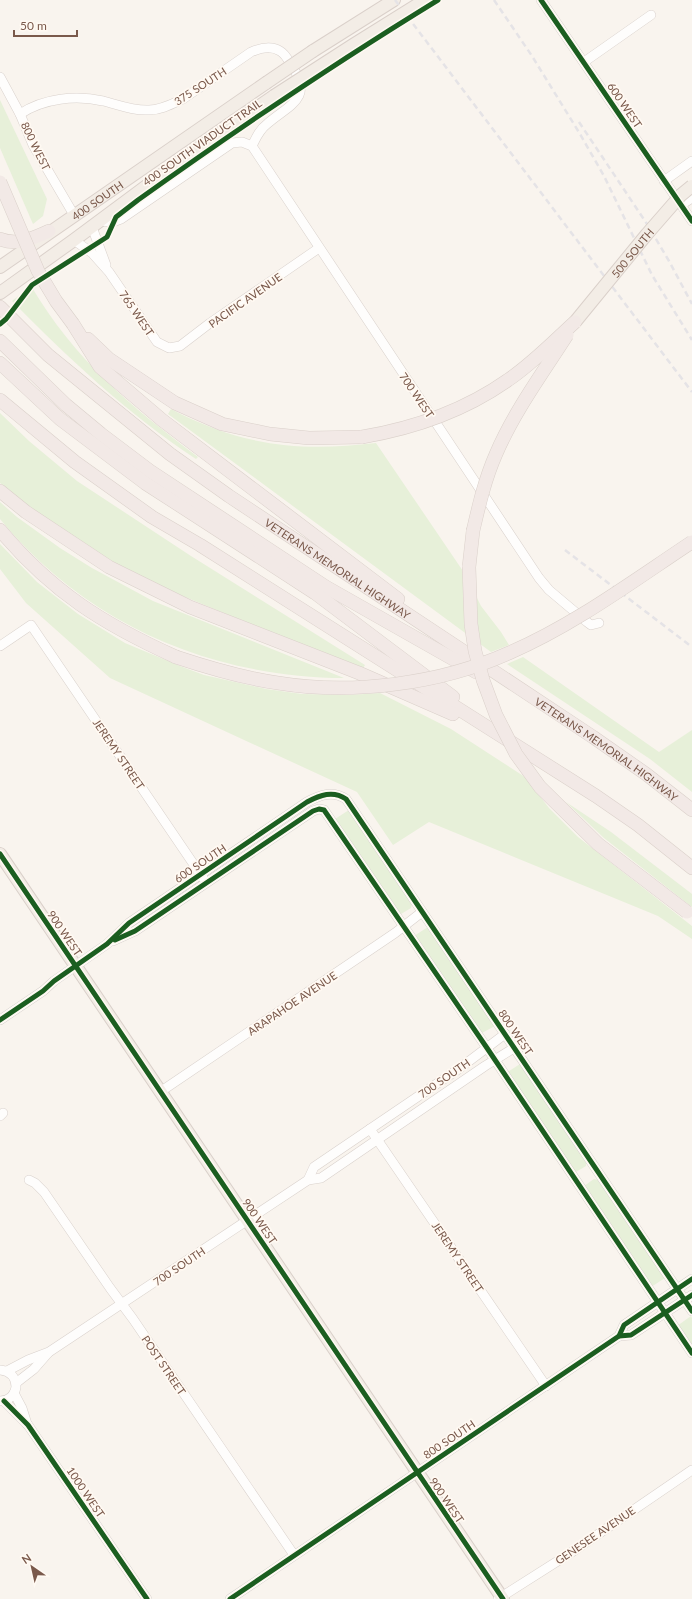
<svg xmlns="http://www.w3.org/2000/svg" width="692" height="1599" font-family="Lato,sans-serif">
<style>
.green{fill:#e7f0d9}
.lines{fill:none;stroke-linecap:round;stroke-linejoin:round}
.minor-casing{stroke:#d9d1cc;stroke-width:10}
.major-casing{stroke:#dad0ca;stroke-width:14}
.highway-casing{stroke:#dad0ca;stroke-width:14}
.minor{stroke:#fefdfc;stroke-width:9}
.major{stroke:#f3ede6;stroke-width:12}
.highway{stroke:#f2e9e6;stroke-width:13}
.rail{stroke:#e5e3e6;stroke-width:2.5;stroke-dasharray:6 4;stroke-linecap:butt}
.major-bridge-casing{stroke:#dad0ca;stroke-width:14;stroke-linecap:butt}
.highway-bridge-casing{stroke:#dad0ca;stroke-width:14;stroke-linecap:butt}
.major-bridge{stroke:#f3ede6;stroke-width:12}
.highway-bridge{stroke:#f2e9e6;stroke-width:13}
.cycleway-casing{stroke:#fff9f2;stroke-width:8}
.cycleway{stroke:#1b5e20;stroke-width:5}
.labels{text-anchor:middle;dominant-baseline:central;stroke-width:3.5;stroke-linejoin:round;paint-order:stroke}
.street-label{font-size:11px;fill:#7a594b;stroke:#fff9f2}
</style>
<rect width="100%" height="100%" fill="#f9f4ee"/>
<g class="green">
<path d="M0,100L47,199L43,216L33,224L0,148Z"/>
<path d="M31,286C75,360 130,406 198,457L196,459C128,414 69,359 12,301Z"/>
<path d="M171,409C241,446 299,452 376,443L465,574L481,606L501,632L509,645L491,652L168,414Z"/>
<path d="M0,413L29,441L77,481L191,556L365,665L362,670L173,592L129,571L71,537L15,496L0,483Z"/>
<path d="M0,502L17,517L60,548L92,568L153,601L344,678C210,677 86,624 0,519Z"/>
<path d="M0,544L37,582L78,614L125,643L180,666L204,675L266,689L302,694L349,695L380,693L451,729L525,777L549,808L578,837L692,926V939L658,916L429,822L393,845L357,792L110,678L26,603L0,569Z"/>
<path d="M523,657L659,752L692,730V792L650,759L507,664Z"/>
<path d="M566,802L611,832L692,894V907L604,838Z"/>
<path d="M349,810L412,904L411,908L401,914L335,819Z"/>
<path d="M428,927L495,1026L480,1034L414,936Z"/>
<path d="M520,1064L586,1162V1166L576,1172H575L506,1073Z"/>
<path d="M594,1179L599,1180L665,1278L651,1287L584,1186Z"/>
<path d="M691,1316L692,1318V1348L677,1326Z"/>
</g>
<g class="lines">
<g class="minor-casing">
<g id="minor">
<path d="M541,0L692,221"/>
<path d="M584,62L651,15"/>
<path d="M0,77L20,114L33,145L74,215"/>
<path d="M20,114C44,98 76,95 103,101C119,105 133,111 149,110C161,110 172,104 183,99L251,52C260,48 271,45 280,51C286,54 289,62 293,68C314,99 287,106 267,124C259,130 256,138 252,146"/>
<path d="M664,181L692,161"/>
<path d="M681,205L692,198"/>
<path d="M100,221L113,222L121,219L232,143L242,142L252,146L539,578L549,590L587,622L591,625L599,623"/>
<path d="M92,227L106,265"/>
<path d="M74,240L92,253L109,272L157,342L169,348L180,346L210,323L319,248"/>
<path d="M0,646L31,625L203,878"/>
<path d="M113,941L135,931L313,811L319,809L324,810L487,1048L692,1353"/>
<path d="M0,1020L43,991L54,981L107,944L129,923L307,802C320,795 333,790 346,799L692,1311"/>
<path d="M160,1092L395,933L422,912"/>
<path d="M0,1116L3,1113"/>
<path d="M370,1129L546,1386"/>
<path d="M29,1180L35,1183L44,1192L110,1288L133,1319L294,1555"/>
<path d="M308,1180L314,1167L460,1068L505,1034"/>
<path d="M619,1336L631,1335L692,1295"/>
<path d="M0,1370C10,1371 16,1377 16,1387C15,1395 9,1401 0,1401"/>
<path d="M7,1371L28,1360L49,1352L308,1180L321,1178L485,1066L514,1048"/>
<path d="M16,1383L34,1369L48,1353"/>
<path d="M14,1393L22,1408L27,1424"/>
<path d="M4,1401L28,1425L147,1599"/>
<path d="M230,1599L619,1336L624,1325L692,1279"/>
<path d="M498,1599L572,1552L692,1470"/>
</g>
</g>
<g class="major-casing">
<g id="major">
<path d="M313,51L394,0"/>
<path id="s1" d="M0,267L266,83"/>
<path d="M0,293L74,240L180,161L274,96"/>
<path d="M0,854L503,1599"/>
</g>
</g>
<g class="highway-casing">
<g id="highway">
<path d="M0,239C17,246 34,238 49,231"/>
<path id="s2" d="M0,307L48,355L170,454L229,496L593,737L646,774L692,810"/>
<path d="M73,324L100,367L162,420L398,599"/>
<path d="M88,339L109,359L175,403L222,424L270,434L309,438L362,437"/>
<path d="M0,341L66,405L101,434L150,471L326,587L476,672"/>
<path d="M0,363L60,419L145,483L315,593L453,697"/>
<path d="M0,400L75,462L152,517L200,545L596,796L638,825L692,868"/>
<path d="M0,491L26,512L109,567L190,607L359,673L453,714"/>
<path d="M0,530C52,592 103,624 176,657"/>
<path d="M469,567L473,531"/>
</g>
</g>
<use href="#minor" class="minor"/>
<use href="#major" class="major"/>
<use href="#highway" class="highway"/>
<g class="rail">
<path d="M395,0L692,392"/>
<path d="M494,0L532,56L580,134L604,176L652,275L692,340"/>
<path d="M579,122L647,224L669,261L692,304"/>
<path d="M565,550L692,647"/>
</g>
<g class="major-bridge-casing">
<g id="major-bridge">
<path d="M266,83L313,51"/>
<path d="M274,96L353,45L425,0"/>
<path id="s3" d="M575,322L647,234L681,195L692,186"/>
</g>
</g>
<g class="highway-bridge-casing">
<g id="highway-bridge">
<path d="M0,182L38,271L56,301L73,324"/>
<path d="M362,437C415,428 464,411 508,380C532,364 554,341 575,322"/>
<path d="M473,531C479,505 485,479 496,454C514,412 542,374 567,335"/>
<path d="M469,567L471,624L475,651L483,680L496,715L516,754L540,787L598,844L687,912"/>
<path d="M176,657C209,668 243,678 278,683C352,695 440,684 509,653C574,625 633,581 692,542"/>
</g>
</g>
<use href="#major-bridge" class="major-bridge"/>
<use href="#highway-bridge" class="highway-bridge"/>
<g class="cycleway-casing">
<g id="cycleway">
<path d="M541,0L692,221"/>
<path d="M0,324L6,319L32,285L107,237L116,217L138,200C236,130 335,63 438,0"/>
<path d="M0,854L503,1599"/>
<path d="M115,940L135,931L313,811L319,809L324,810L487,1048L692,1353"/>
<path d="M0,1020L43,991L54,981L107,944L129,923L307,802C320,795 333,790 346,799L692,1311"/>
<path d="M619,1336L631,1335L692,1295"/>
<path d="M4,1401L28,1425L147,1599"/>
<path d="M230,1599L619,1336L624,1325L692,1279"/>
</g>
</g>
<use href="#cycleway" class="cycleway"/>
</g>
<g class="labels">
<g class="street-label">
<text transform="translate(200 86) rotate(-33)">375 SOUTH</text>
<text transform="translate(625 105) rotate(56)">600 WEST</text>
<text transform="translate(202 142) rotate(-35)">400 SOUTH VIADUCT TRAIL</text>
<text transform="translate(36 146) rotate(64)">800 WEST</text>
<text stroke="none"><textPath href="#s1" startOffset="118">400 SOUTH</textPath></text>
<text stroke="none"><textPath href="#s3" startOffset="90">500 SOUTH</textPath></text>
<text transform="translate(245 300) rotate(-35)">PACIFIC AVENUE</text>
<text transform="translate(137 313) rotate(56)">765 WEST</text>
<text transform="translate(417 395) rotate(56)">700 WEST</text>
<text stroke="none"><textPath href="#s2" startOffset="428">VETERANS MEMORIAL HIGHWAY</textPath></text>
<text stroke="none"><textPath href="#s2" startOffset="752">VETERANS MEMORIAL HIGHWAY</textPath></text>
<text transform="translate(119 754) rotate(56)">JEREMY STREET</text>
<text transform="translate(200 863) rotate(-34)">600 SOUTH</text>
<text transform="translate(65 933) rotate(56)">900 WEST</text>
<text transform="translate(292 1003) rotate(-34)">ARAPAHOE AVENUE</text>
<text transform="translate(516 1032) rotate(56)">800 WEST</text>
<text transform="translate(444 1078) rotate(-35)">700 SOUTH</text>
<text transform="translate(260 1221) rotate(56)">900 WEST</text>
<text transform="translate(458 1257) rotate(56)">JEREMY STREET</text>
<text transform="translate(179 1266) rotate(-34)">700 SOUTH</text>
<text transform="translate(164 1365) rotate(56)">POST STREET</text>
<text transform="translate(449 1439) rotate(-34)">800 SOUTH</text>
<text transform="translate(86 1492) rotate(56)">1000 WEST</text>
<text transform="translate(447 1500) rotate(56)">900 WEST</text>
<text transform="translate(595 1535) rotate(-34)">GENESEE AVENUE</text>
</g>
</g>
<g transform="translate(32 1567) rotate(326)" stroke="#fff9f2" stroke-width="3" paint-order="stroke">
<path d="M0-3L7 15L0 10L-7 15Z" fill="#7a594b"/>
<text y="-6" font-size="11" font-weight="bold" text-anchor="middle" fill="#7a594b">N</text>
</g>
<path d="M14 30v6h63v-6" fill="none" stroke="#7a594b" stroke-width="2"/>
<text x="20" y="30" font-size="12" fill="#7a594b" stroke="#fff9f2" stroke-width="3" paint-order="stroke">50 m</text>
</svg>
